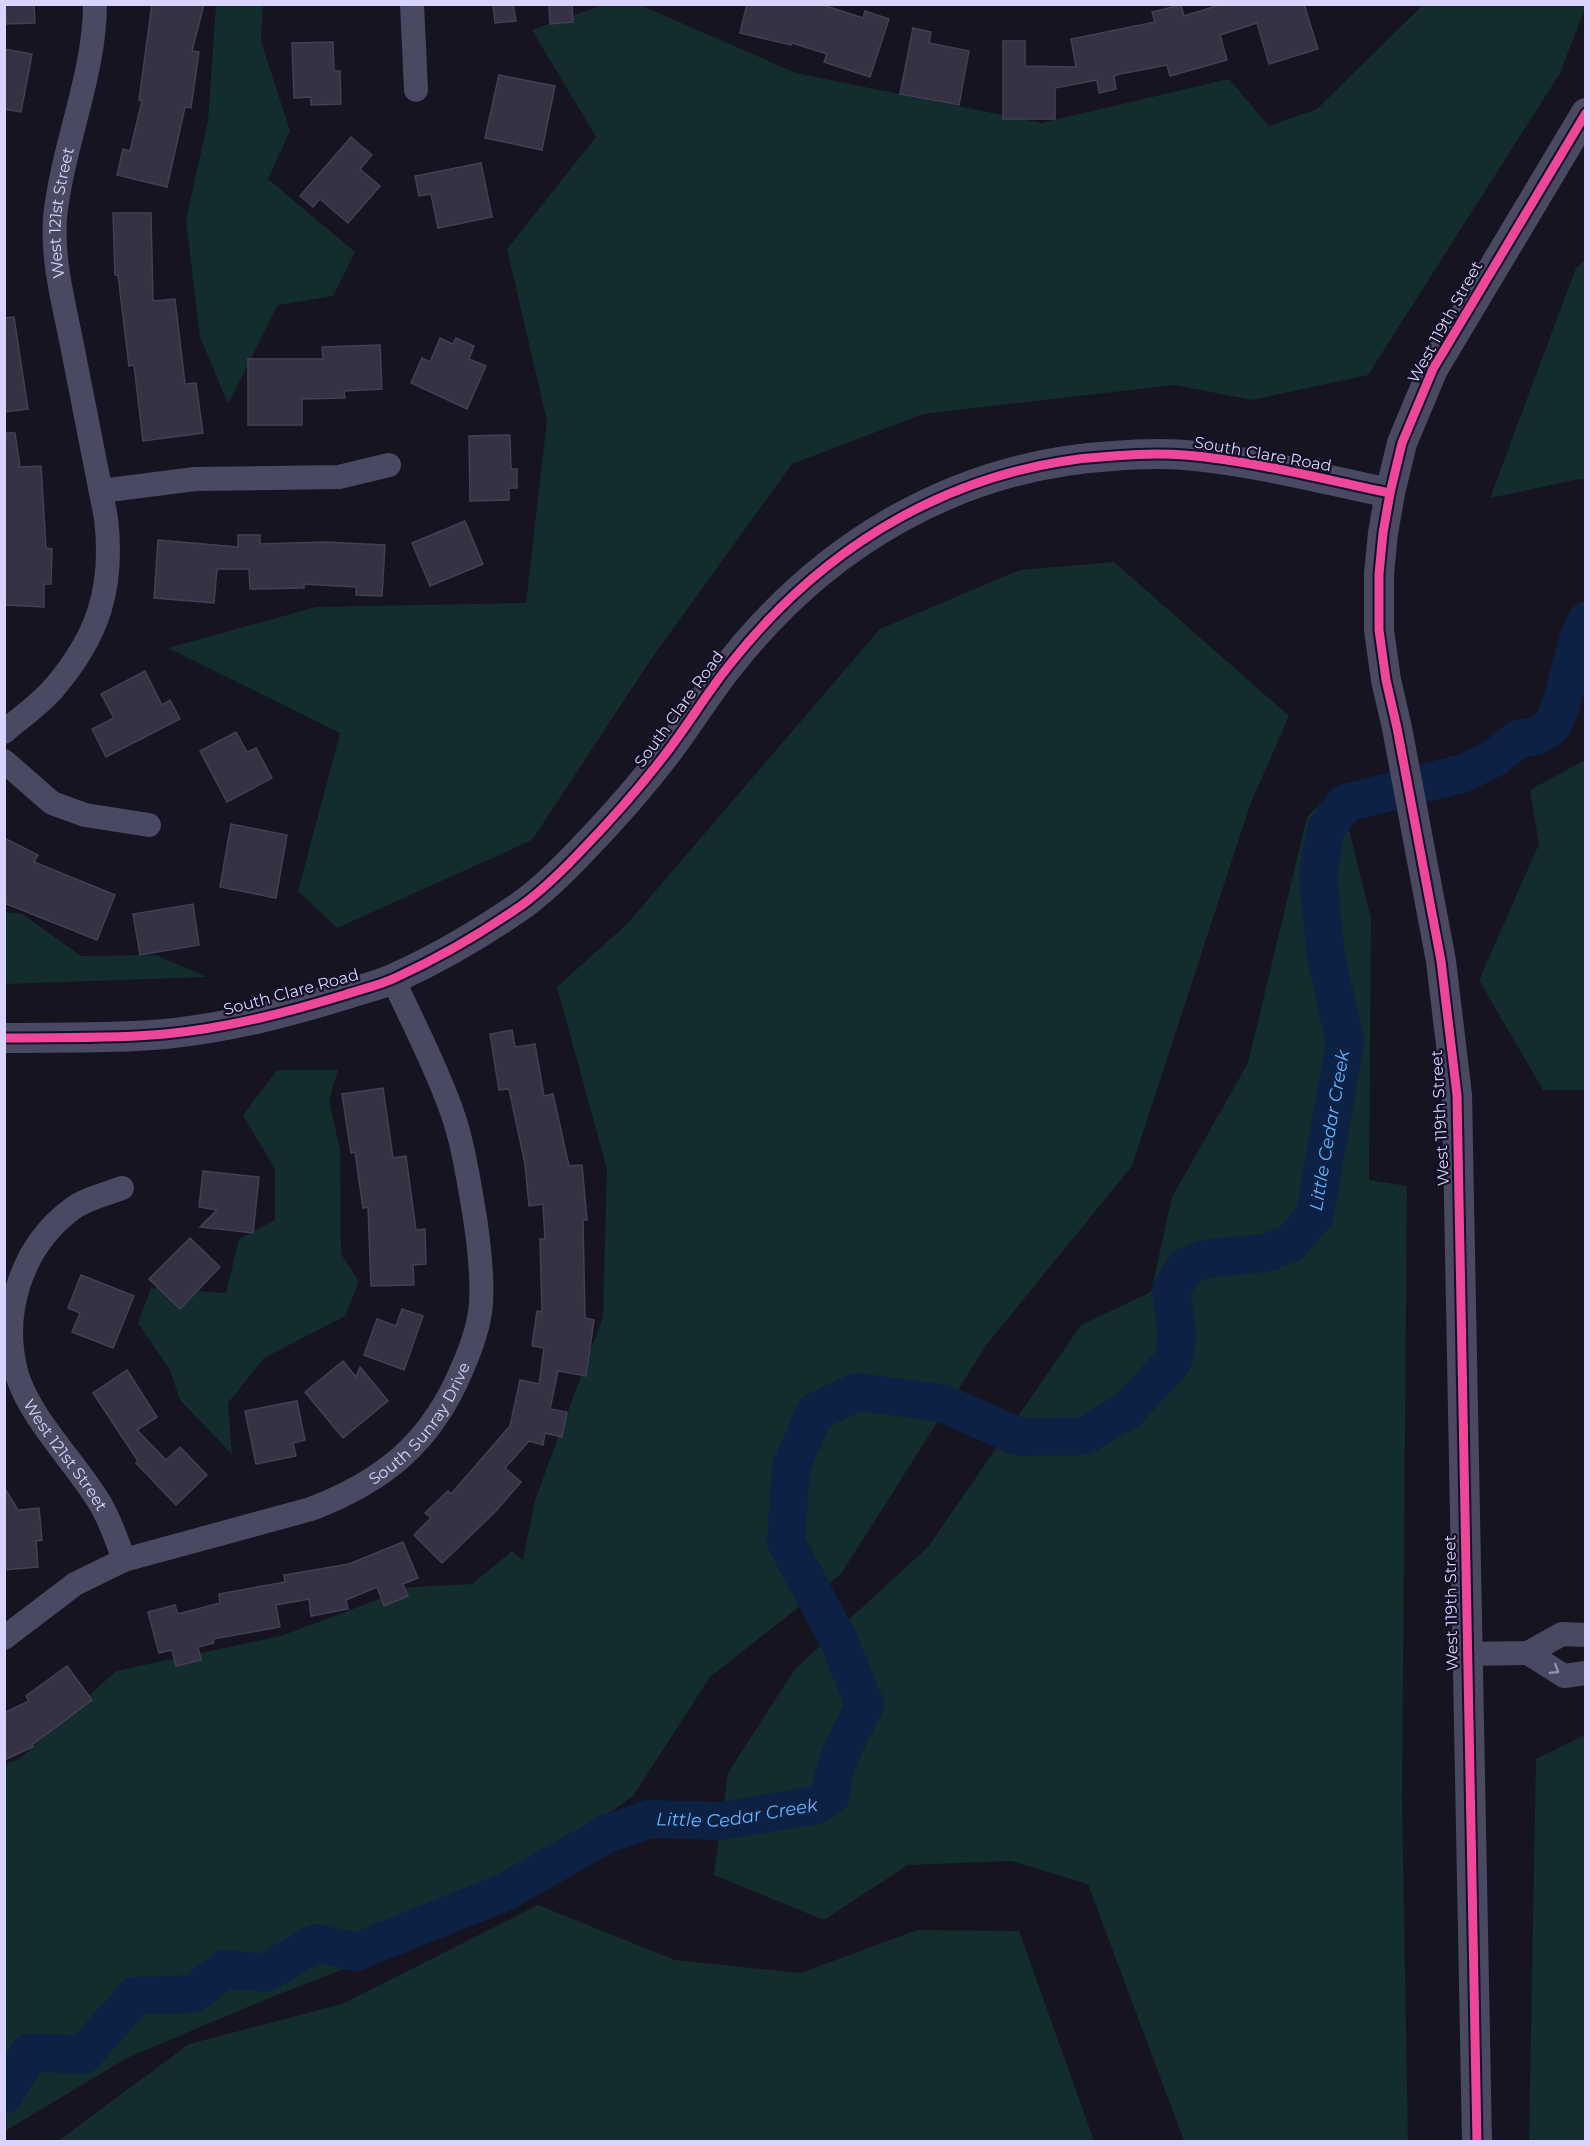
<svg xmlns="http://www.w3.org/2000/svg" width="1590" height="2146" font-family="Montserrat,sans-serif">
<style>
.green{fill:#132c2d}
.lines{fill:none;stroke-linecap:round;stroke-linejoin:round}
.river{stroke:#0d2144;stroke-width:38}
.building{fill:#343243;stroke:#433f54;stroke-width:1.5}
.minor{stroke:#4a4962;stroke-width:24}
.tertiary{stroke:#4a4962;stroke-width:30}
.cycleway-casing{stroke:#130f26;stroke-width:13}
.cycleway{stroke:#ed469a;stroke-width:9}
.oneway{stroke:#928eb0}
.labels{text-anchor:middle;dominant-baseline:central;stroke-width:4.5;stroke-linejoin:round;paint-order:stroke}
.street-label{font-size:16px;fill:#d9d4ff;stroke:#130f26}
.water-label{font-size:18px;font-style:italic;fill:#62b6ff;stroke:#130f26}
</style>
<rect width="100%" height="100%" fill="#161421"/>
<g class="green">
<path d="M216,5H263L261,41L290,131L268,179L355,252L333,296L278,305L228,404L200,337L186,220L208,121Z"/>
<path d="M603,5H640L796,73L1041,123L1229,79L1269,126L1317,109L1423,5H1585V9L1560,73L1368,375L1252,400L1174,385L923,414L792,464L654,655L532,840L337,928L298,891L340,733L168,648L316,607L526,603L547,421L507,249L596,137L532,30Z"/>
<path d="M1585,260V480L1580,479L1490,498L1576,268Z"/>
<path d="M1114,562L1289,716L1250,805L1132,1166L987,1344L841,1574L710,1677L633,1796L451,1928L274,1996L127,2058L5,2131L4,1765L21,1758L116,1671L281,1636L411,1587L472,1584L512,1551L523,1560L535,1500L603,1317L607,1169L557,987L628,923L880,629L1020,570Z"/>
<path d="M1585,760V1090H1543L1479,980L1539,844L1530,790Z"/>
<path d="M1338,785L1371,919L1369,1180L1407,1186L1402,1800L1408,2141H1184L1088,1884L1011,1861L908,1865L824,1920L714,1875L728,1773L795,1669L928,1547L1081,1325L1151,1292L1172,1197L1248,1063L1307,817Z"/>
<path d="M5,912L22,914L81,956L156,955L207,977L5,984Z"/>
<path d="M277,1070H338L329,1101L340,1149L341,1254L359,1282L345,1316L264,1358L228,1403L232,1454L180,1400L170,1370L138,1323L151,1288L226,1293L239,1239L275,1220V1169L243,1115Z"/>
<path d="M1585,1735V2141H1529L1536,1759Z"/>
<path d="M538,1905L675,1960L801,1973L917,1930L1019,1931L1094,2141H58L189,2044L342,2004Z"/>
</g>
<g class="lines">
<path class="river" id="s1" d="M4,2095L30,2052L83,2055L135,1996L193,1994L225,1969L265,1973L316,1943L356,1952L505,1892L607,1834L649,1819L721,1821L816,1805L831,1796C832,1763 851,1734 865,1705L839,1641L786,1542L791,1467L815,1412L857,1392L942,1403L1019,1437L1084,1436L1128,1410L1173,1361L1177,1335L1171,1291L1185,1267L1208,1258L1265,1253L1291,1243L1315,1215L1345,1041L1326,957L1318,875L1326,829L1345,803L1464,773L1494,758L1518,739L1538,735L1552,726L1560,708L1579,637L1586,621"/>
</g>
<g class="building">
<path d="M4,4H34L35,23L4,24Z"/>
<path d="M152,4H204L192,51L199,52L191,108L185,107L167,187L117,175L123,149L130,151L142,101L139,100Z"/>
<path d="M493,4H513L516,21L495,23Z"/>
<path d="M549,4H572L573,22L550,24Z"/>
<path d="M747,4H820L863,18L865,11L889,19L870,77L824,62L827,54L792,43L791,45L740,33Z"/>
<path d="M1223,4H1304L1318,49L1269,64L1257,23L1220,35L1227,60L1170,76L1167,65L1120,74L1114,76L1116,89L1099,93L1097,80L1055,88V119H1003V41H1025V66L1076,67L1071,39L1155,22L1152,12L1181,5L1184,16Z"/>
<path d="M913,28L931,32L929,43L969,51L959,105L900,94Z"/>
<path d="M333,42L334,71H340L341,104L311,105V97L294,98L292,43Z"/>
<path d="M4,49L32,54L21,112L4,109Z"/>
<path d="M499,75L555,86L542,150L485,138Z"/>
<path d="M351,137L372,155L360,169L380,186L348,223L320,199L313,207L300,196Z"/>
<path d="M481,163L492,217L438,228L431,194L419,196L415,176Z"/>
<path d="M113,213H151L153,301L175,299L185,384L196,383L203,433L143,441L134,365L129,366L118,275H115Z"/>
<path d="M14,317L28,409L4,412V318Z"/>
<path d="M440,338L453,344L456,338L474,346L469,359L486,366L467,409L411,383L422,358L430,362Z"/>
<path d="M380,345L382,389L344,391L345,398L302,399V425H248V359H323L322,347Z"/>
<path d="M4,433H15L20,467L41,466L46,548L52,549L51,584H44V607L4,605Z"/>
<path d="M510,435L511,469H517V488H509V500L470,501L469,436Z"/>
<path d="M465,521L483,564L430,586L412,543Z"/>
<path d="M238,535H260V544L325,542L385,545L382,596L356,595V587L304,584V588L250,589L249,569H217L214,603L154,598L158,540L238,547Z"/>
<path d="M145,671L162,705L170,700L180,719L106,757L92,729L114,718L101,694Z"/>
<path d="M236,732L247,752L256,748L272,778L227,802L200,751Z"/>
<path d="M231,824L287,835L276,898L220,887Z"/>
<path d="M4,838L38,855L34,862L115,895L97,940L4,903Z"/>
<path d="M193,904L199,945L140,955L133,914Z"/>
<path d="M512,1030L515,1047L535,1044L544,1096L553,1094L569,1166L582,1165L587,1220H583L585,1318L594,1320L586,1376L558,1371L550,1409L567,1412L562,1437L545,1433L543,1445L529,1441L505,1468L521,1482L495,1512L442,1563L414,1535L431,1518L425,1513L448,1491L451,1494L510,1426L520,1380L539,1384L544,1348L532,1346L537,1311L542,1312L540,1239H545L543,1204L529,1206L525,1164L509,1089L499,1090L490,1034Z"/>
<path d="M383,1088L393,1158L406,1156L416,1230L425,1229L426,1264L413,1265L414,1285L371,1286L368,1207L363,1208L355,1152L351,1153L342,1094Z"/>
<path d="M203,1171L259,1177L253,1233L200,1227L217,1210L199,1207Z"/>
<path d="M190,1238L220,1267L180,1309L149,1279Z"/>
<path d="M81,1275L134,1296L113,1348L72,1332L80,1313L68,1308Z"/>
<path d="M402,1309L423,1316L404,1370L364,1355L377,1319L396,1326Z"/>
<path d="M343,1361L356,1377L360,1367L388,1401L343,1438L305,1392Z"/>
<path d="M127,1370L157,1417L137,1430L166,1460L180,1447L207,1475L176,1505L136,1463L138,1461L93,1393Z"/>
<path d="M297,1401L305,1440L293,1443L296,1456L256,1464L245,1411Z"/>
<path d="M4,1487L18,1510L39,1508L42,1540L36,1541L38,1567L4,1570Z"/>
<path d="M403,1542L418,1578L403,1584L408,1596L384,1606L377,1587L346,1600L348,1609L311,1616L309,1599L276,1605L280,1627L213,1639L214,1643L198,1647L201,1660L176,1666L172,1650L159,1653L148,1612L175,1605L178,1614L220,1603L219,1594L285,1582L284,1575L349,1564Z"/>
<path d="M67,1666L92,1700L32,1745L33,1747L4,1760V1713L29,1701L26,1696Z"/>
</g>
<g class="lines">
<g class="minor">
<path d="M412,4L416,90"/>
<path d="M101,491L195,479L339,477L389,465"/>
<path id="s2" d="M4,732C20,718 39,705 53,689C99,636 114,587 106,518C94,459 83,399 71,340C63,300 52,259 55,218C62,147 95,75 95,4"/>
<path d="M4,761L52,803L85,815L149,825"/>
<path id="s3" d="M122,1188C106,1194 85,1199 72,1209C21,1247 0,1314 17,1375C31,1420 77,1464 101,1505C111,1522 117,1541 124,1560"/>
<path id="s4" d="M4,1638L75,1584L124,1560L311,1509C384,1481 431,1443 462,1369C471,1349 479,1326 481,1304C483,1269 478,1234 472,1200C467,1171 462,1140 452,1112C436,1066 413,1023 393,979"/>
<path d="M1528,1653L1564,1676L1586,1673"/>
<path d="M1467,1654L1528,1653L1562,1634L1586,1635"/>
</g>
<g class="tertiary">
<path d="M4,1038C58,1037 112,1039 165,1034C227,1028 285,1013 344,995C362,989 381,985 397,977C441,957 483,932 522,905C544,889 563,870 581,851C613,818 643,784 670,748C691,720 709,690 731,663C826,543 958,465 1113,456C1137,454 1161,453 1185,455C1254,461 1322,479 1390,493"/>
<path d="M1477,2142L1457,1095L1441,961L1397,728L1386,680L1379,630V574L1383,533L1390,493L1402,443L1433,369L1586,113"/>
</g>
<g class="cycleway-casing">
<g id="cycleway">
<path d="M4,1038C58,1037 112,1039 165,1034C227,1028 285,1013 344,995C362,989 381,985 397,977C441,957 483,932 522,905C544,889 563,870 581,851C613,818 643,784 670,748C691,720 709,690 731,663C826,543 958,465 1113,456C1137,454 1161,453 1185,455C1254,461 1322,479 1390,493"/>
<path d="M1477,2142L1457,1095L1441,961L1397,728L1386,680L1379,630V574L1383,533L1390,493L1402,443L1433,369L1586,113"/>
</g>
</g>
<use href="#cycleway" class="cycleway"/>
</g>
<defs><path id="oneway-chevron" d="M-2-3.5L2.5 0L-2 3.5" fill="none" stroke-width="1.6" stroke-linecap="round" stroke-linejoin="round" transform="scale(1.5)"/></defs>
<use class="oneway" href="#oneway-chevron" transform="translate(1555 1670) rotate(32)"/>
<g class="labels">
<g class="street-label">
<text stroke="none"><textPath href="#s2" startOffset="561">West 121st Street</textPath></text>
<text transform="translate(1445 322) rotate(-61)">West 119th Street</text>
<text transform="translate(1263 454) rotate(10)">South Clare Road</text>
<text transform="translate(679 709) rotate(-54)">South Clare Road</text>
<text transform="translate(291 992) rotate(-15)">South Clare Road</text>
<text transform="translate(1440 1118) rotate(-93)">West 119th Street</text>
<text stroke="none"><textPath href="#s4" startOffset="480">South Sunray Drive</textPath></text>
<text stroke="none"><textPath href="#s3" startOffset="334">West 121st Street</textPath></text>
<text transform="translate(1451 1603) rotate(-91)">West 119th Street</text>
</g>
<g class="water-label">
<text stroke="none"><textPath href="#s1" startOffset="2074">Little Cedar Creek</textPath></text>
<text stroke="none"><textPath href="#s1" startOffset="832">Little Cedar Creek</textPath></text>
</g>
</g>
<rect width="1590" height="2146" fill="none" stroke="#d9d4ff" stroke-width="12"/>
</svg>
